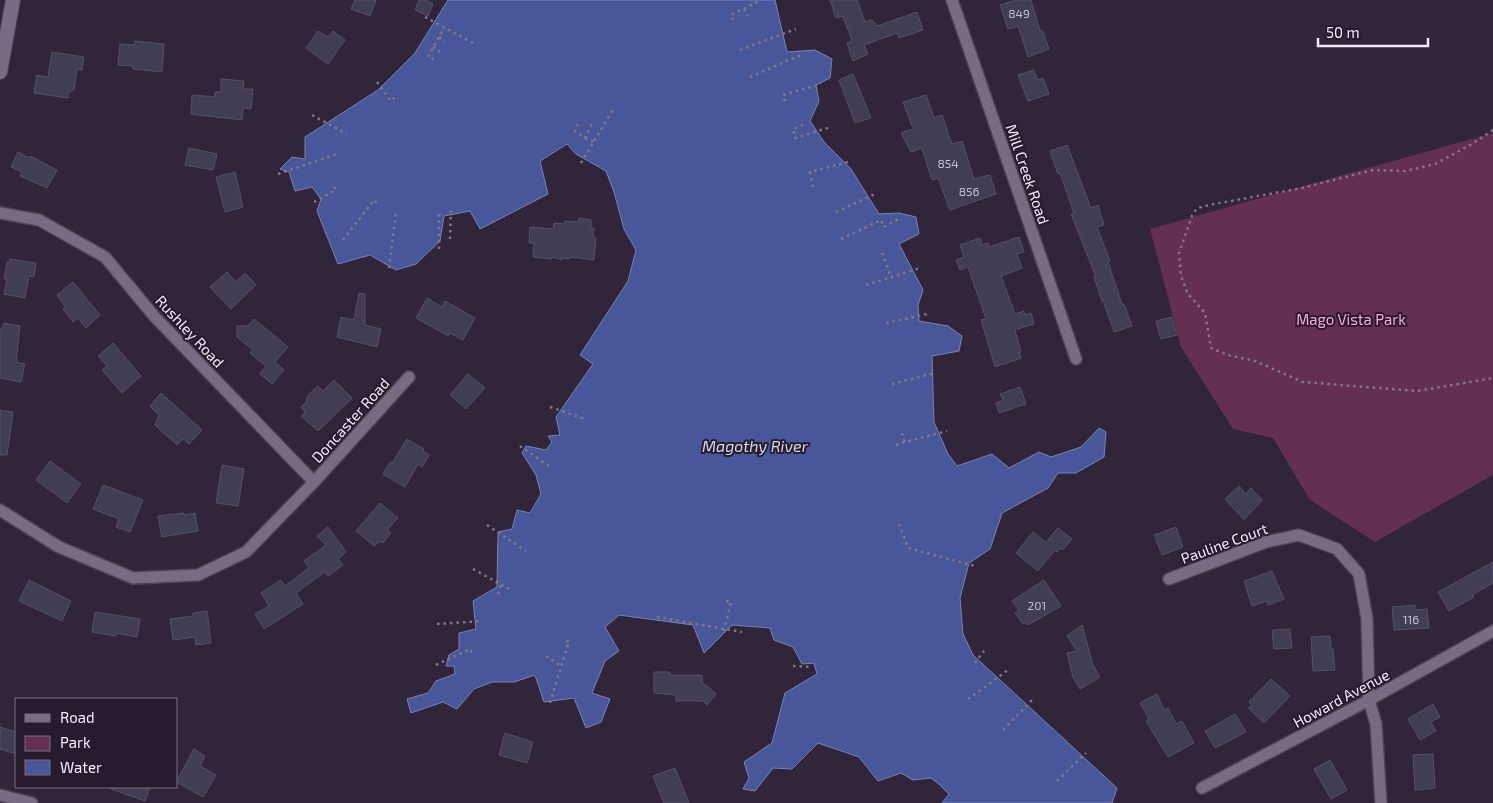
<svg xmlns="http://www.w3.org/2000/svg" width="1493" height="803" font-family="'Exo 2',sans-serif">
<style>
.green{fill:#64304f}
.water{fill:#48579a;stroke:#7b83b6}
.building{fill:#413e54;stroke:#545168}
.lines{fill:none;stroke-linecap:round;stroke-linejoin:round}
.minor-casing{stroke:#4c4353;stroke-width:14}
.tertiary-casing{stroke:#4c4353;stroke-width:16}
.path{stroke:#827889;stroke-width:2.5;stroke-dasharray:2.5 4;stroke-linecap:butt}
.minor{stroke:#786c83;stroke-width:11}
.tertiary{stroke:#786c83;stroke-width:14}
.labels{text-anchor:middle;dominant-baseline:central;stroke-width:4;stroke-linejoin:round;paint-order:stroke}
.number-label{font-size:12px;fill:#c6c0cf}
.street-label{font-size:15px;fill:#f2ebf8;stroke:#261c2e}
.park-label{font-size:15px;fill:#fcaad9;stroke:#261c2e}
.water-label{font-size:16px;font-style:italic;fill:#d4daee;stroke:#261c2e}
</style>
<rect width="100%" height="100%" fill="#302539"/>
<path class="green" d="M1493,133V475L1375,542L1310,500L1273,438L1233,429L1181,347L1150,229Z"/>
<path class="water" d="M448,0H775L787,52L815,50L832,59L830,78L816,85L819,101L810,121L824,142L851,169L879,214L899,213L916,217L919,234L899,244L923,290L918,305L919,321L948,326L962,336L959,351L932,356L934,422L948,454L957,466L992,454L1009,468L1039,452L1051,457L1081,447L1099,428L1106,432L1104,457L1076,473H1058L1048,488L1002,513L990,549L969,563L960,598L963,634L973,655L1117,788L1112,803H942L949,794L940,785L931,778L913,780L901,773L878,781L859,757L818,743L792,769L773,768L755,791L743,789L749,778L744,762L772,743L785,693L817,674L814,663L802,664L793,647L774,640L770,628L732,625L704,653L693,625L619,615L605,627L619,651L605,661L592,693L610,699L601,722L586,728L574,698L544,702L535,675L514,682H492L474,689L457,709L443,702L411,713L407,699L428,693L436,681L455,674L454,666H446L449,655L459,649V633L476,629L473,601L497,587L498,532L512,529L517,510L530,513L541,494L536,475L522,453L526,446L546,450L552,442L548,436L560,435L556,417L593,364L580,355L628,281L636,250L624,229L614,192L606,171L576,154L567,144L540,161L548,194L480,229L470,211L444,216L440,241L416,264L396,270L370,255L338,264L317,211L321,199L312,187L295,191L289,172L280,169L292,157L305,159V137L378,90L415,53Z"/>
<g class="building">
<path d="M355,0H376L370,16L351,9Z"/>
<path d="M419,0H425L433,4L428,16L415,10Z"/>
<path d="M830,0H857L865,22L872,20L877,26L917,12L923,30L899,38L897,33L864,45L868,54L853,61L847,43L852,41L848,30L843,16L836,18Z"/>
<path d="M1016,0H1031L1040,31L1042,30L1049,49L1028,57L1018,26L1008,29L1000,5Z"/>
<path d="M318,31L328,37L333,31L345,40L328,64L306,48Z"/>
<path d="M135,41L164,44L162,72L133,69V66L118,65L120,44L134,45Z"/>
<path d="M52,52L84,57L82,70L77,69L74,90L68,93V98L34,93L37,75L48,77Z"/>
<path d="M1034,70L1037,80L1043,78L1049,94L1028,101L1018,75Z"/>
<path d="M853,74L871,118L855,123L839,80Z"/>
<path d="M221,79L244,81L243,89H253L251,109L243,108L242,120L191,114L192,95L215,97V92H221Z"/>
<path d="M926,95L934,118L942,115L952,144L962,141L974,179L990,175L996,194L950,210L938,178L932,180L922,148L911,152L901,133L913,129L903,102Z"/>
<path d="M1067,145L1091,208L1098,205L1100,212L1104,225L1097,227L1110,261L1108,262L1122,304H1124L1132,326L1114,332L1103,300L1102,301L1094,277H1096L1071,214L1074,213L1060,173L1058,174L1050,151Z"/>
<path d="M189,148L217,154L213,170L185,165Z"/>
<path d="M18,152L29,158L30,156L57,170L47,188L20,176L22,172L11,167Z"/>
<path d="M235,172L243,207L225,212L216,177Z"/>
<path d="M579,218L591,220V228H594L593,236L596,238L594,260L570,257V259L562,258V260L552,257V259L533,257L534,243H529L530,227L553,229L554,223L565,224V221L578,222Z"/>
<path d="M1019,237L1024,252L1017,254L1022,268L1001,276L1015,314L1024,311L1025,315L1031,313L1034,324L1015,330L1021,352H1019L1021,358L995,367L981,320L986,319L968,267L960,270L956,260L964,257L960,245L980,238L982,245L988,243L989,247Z"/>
<path d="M10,259L36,263L34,277L29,276L25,298L4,294L7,279H4L7,262H10Z"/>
<path d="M227,272L236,282L245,273L256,285L231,309L210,287Z"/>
<path d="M73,282L100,315L86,328L78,318L73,322L63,309L65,307L57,295Z"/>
<path d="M359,293L365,294V325L381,329L377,347L337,337L341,317L354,320Z"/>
<path d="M427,298L442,307L445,301L475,318L463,340L450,333L448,336L416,318Z"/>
<path d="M1172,317L1177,335L1161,339L1156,321Z"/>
<path d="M254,319L288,347L275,362L284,370L272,384L260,374L266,366L250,353L253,350L237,337V326H248Z"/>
<path d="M4,323L20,326L16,362L25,364L21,382L0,378V329L2,330Z"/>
<path d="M113,343L141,376L122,393L102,370L107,366L98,356Z"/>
<path d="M468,374L485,388L466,409L450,395Z"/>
<path d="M334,380L352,398L318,431L301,416L305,412L301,407L307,401L306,399L309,394L318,386L323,391Z"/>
<path d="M1020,387L1026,404L999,413L996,403L1003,400L1000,394Z"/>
<path d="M161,393L202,430L189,444L183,439L177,445L155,425L159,415L150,406Z"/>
<path d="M0,410L13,412L7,455H0Z"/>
<path d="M407,439L424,449L423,451L429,455L422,467L418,464L405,487L383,474L390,462L392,463Z"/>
<path d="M50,461L81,484L67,503L36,480Z"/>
<path d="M222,465L244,469L238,506L216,503Z"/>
<path d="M103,485L143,500L130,532L116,527L119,519L93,509Z"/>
<path d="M1239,486L1246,494L1251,488L1262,500L1244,520L1225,499Z"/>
<path d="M380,503L398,518L387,530L391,533L383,543L381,541L374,546L356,531Z"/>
<path d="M184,513V515L195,513L198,531L162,537L158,516Z"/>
<path d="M328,527L346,552L338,559L343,565L328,576L325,572L296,593L303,604L264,629L255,614L269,606L261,593L281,580L285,586L309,568L304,561L326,545L317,536Z"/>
<path d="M1176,527L1183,547L1162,555L1154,535Z"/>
<path d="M1058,528L1072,539L1063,550L1061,548L1057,552L1055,550L1038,571L1016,553L1033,532L1046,542Z"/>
<path d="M1493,562V583L1472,595L1474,597L1449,611L1438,592Z"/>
<path d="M1272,571L1284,599L1268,605L1267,601L1252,606L1244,581Z"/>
<path d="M29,580L71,601L62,621L19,601Z"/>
<path d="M1044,580L1061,606L1028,625L1026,622L1023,624L1015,613L1019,611L1012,601Z"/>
<path d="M1415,605V610L1427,609L1429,628L1394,630L1392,607Z"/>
<path d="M207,611L211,643L196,645L195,637L173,640L170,619L193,616V613Z"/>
<path d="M95,612L140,619L137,637L116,633V636L92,632Z"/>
<path d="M1082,625L1093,665L1100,677L1080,689L1073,677L1067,653L1077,651L1067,636Z"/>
<path d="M1290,629L1292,648L1274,649L1272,630Z"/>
<path d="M1330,636L1331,649H1333L1335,670L1313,671L1311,637Z"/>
<path d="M654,672H670V675H702V682L716,694L707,705L703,701H676V695L654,693Z"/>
<path d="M1271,679L1290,696L1264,723L1248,708L1252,706L1249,702Z"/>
<path d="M1157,694L1164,710L1168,708L1176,724L1182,721L1194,743L1168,757L1146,721L1149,719L1140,703Z"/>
<path d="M1433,704L1440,717L1431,722L1436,731L1420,740L1408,719Z"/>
<path d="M1235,714L1246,732L1215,748L1205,731Z"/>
<path d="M0,727L16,732V754L0,749Z"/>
<path d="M505,733L533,742L527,763L499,755Z"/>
<path d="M194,749L205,756L200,766L216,775L203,797L176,782Z"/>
<path d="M1433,754L1435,788L1415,790L1413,755Z"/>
<path d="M1330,760L1347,790L1331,799L1314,769Z"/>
<path d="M675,768L689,803H664L653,776Z"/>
<path d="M111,787H150L145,801L111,789Z"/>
</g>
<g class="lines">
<g class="minor-casing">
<g id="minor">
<path d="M952,0L1076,359"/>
<path d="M0,213L39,220L105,257L154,316L314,482L246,552L198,575L133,578L59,547L0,510"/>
<path d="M314,482L409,377"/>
<path d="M1169,579L1266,542L1299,535L1337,549L1359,574L1367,619L1369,700L1376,724L1381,803"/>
<path d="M1202,788L1369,700L1493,631"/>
<path d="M0,795L32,803"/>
</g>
</g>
<g class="tertiary-casing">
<path id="tertiary" d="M0,72L13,0"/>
</g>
<g class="path">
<path d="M744,9L748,16"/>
<path d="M425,17L473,43"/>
<path d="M733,20L731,15L761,0"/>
<path d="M439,37L445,41"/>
<path d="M433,47L440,52"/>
<path d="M740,50L796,29"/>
<path d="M434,59L428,57L444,28"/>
<path d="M750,77L803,54"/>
<path d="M377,82L391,101L395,97"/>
<path d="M785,101L783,95L821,84"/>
<path d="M312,115L347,134"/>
<path d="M578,124L575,131L585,138L592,124"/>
<path d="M803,125L793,129L795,138L831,127"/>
<path d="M1493,130L1472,144L1435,164L1405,171L1373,170L1302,188L1209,205L1198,208L1193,213L1179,253L1181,276L1188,294L1205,313L1211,348L1228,355L1255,361L1303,382L1417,391L1493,378"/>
<path d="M585,138L594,142"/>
<path d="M581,163L614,108"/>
<path d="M278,174L337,154"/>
<path d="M813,187L810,172L848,162"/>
<path d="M314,202L336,190L333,185"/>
<path d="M836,212L875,194"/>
<path d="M450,239L451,208"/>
<path d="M841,239L881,220L884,227L900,218"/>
<path d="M343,240L374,200L379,206"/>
<path d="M439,249V211"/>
<path d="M882,253L891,277"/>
<path d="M389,268L396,212"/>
<path d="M866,285L920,268"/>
<path d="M886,323L928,314"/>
<path d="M892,384L935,373"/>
<path d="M550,407L585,419"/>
<path d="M902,433L905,442L947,431"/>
<path d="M896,445L905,442"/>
<path d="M520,446L549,466"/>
<path d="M899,524L908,548L975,566"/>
<path d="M487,525L526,551"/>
<path d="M473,569L509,589"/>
<path d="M498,594L501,585"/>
<path d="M657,617L742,632"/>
<path d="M437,624L483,621"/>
<path d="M724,631L731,602L726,601"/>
<path d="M546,656L561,666"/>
<path d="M975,663L984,651"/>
<path d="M436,665L470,649L472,653"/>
<path d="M793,666L812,667"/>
<path d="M968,699L1008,670"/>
<path d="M550,703L569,641H564"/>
<path d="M1003,730L1033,699"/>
<path d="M1057,781L1086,753"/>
</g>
<use href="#minor" class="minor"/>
<use href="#tertiary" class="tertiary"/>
</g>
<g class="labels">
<g class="number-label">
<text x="1019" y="13">849</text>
<text x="948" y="163">854</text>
<text x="969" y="191">856</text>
<text x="1037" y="605">201</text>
<text x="1411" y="619">116</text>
</g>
<g class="street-label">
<text transform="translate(1028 174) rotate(71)">Mill Creek Road</text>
<text transform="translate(190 331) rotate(47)">Rushley Road</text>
<text transform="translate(350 420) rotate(-48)">Doncaster Road</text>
<text transform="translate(1224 543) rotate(-20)">Pauline Court</text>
<text transform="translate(1341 698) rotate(-28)">Howard Avenue</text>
</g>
<g class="park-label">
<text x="1351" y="319">Mago Vista Park</text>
</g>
<g class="water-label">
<text x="755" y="445">Magothy River</text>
</g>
</g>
<rect x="15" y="698" width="162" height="90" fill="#261c2e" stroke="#786f7f"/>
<rect x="25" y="714" width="25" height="8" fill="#786c83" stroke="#786f7f"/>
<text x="60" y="723" font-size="15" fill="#f2ebf8">Road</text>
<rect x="25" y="736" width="25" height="15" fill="#64304f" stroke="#786f7f"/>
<text x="60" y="748" font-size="15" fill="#f2ebf8">Park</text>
<rect x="25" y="760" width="25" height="15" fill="#48579a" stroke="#786f7f"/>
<text x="60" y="773" font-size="15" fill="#f2ebf8">Water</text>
<path d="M1318 38v8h110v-8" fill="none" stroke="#f2ebf8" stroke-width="2.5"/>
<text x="1326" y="38" font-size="15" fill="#f2ebf8" stroke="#261c2e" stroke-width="4" paint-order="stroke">50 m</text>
</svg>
